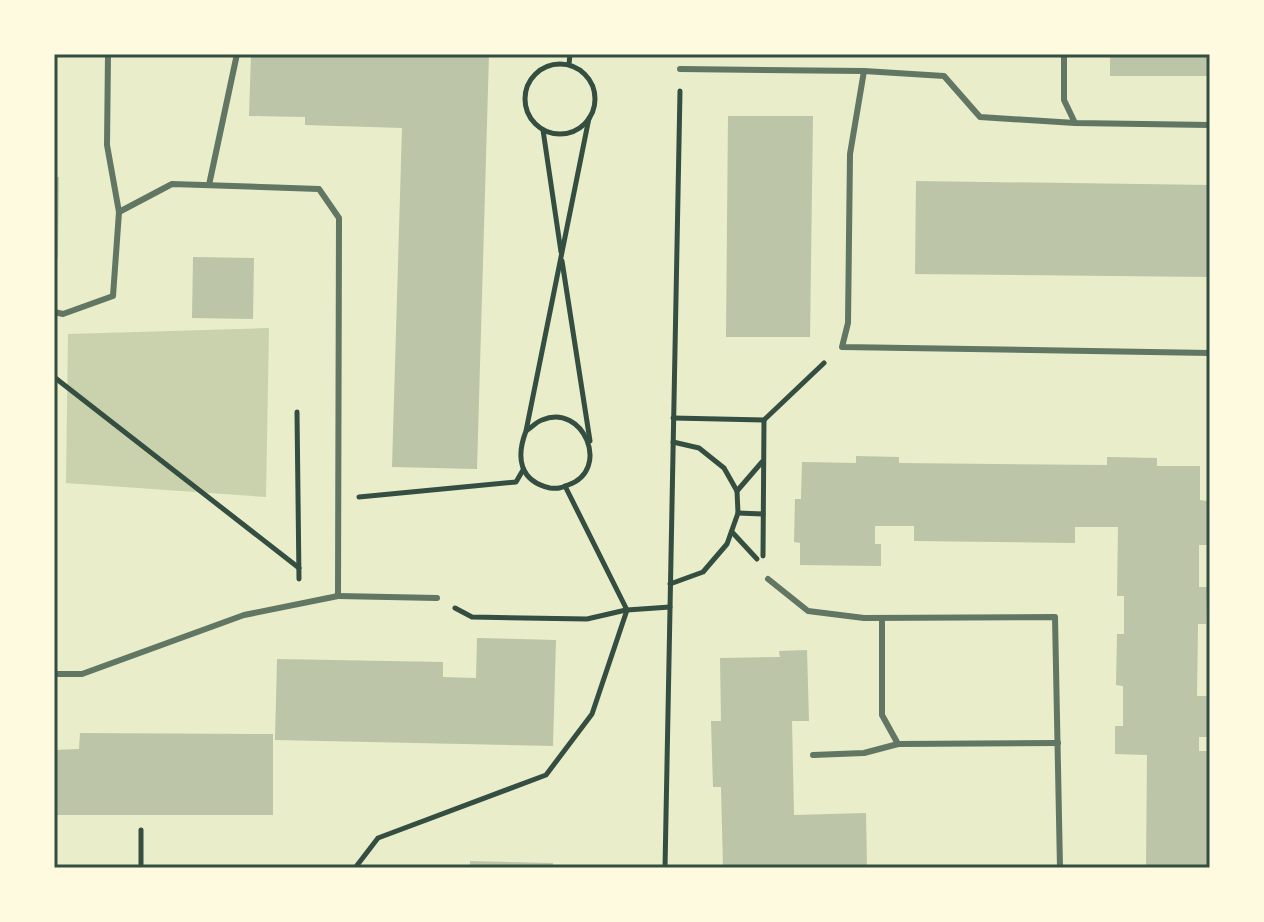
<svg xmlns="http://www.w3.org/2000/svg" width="1264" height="922" font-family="Barlow,sans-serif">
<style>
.green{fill:#cad2ad}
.building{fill:#bcc5a7}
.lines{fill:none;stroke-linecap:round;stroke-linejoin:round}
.path{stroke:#344e41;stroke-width:5}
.service{stroke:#617663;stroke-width:6}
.neatline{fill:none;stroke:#344e41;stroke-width:3}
</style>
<rect width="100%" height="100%" fill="#e9edc9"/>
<path class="green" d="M269,328L266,497L66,483L68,334Z"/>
<g class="building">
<path d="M251,54H489L477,469L392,467L402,128L305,125V117L249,116Z"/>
<rect x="1110" y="54" width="100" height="22"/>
<path d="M728,116H813L810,337H726Z"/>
<path d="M54,177H59L58,258H54Z"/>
<path d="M916,181L1210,185V277L915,274Z"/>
<path d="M193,257L254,258L253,319L192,318Z"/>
<path d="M856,456L899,457V463L1107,465V457L1157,458V466H1200V500L1207,501V545H1199V587H1207L1206,624H1198L1197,696H1207V737H1199V751H1210V868H1146L1147,755L1115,754V726H1123V686L1116,685L1117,634H1124V596H1117L1118,527H1075V543L914,541V526H875V544H881V566L800,565V543L794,542L795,499H801L802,462L856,463Z"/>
<path d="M477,638L556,640L553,746L275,740L277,659L443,662V677L476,678Z"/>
<path d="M807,650L809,721H792L794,815L866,813L867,868H723L721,787H713L711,721H721L720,658L780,657L779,651Z"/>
<path d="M80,733L273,734V815H54V750L79,749Z"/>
<path d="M470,861L553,863V868H470Z"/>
</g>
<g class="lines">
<g class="path">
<circle cx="560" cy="99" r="35"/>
<path d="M569,64L570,54"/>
<path d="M543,130L561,252"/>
<path d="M562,261L590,441"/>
<path d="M54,377L299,568"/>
<path d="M297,412L299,579"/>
<path d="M673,418L764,420L763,556"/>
<path d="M764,420L824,363"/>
<path d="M526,431C531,428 536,422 542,420C583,402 612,470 568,485C561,488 558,489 550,488C519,481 516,457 526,431L589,118"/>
<path d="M565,486L627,610L670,607"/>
<path d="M737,491L762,462"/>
<path d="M359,497L516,482L523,470"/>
<path d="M738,513L763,514"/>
<path d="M732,532L757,559"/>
<path d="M670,584L703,572L727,544L738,513L737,491L724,468L699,448L673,442"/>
<path d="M455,608L472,617L587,619L626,610"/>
<path d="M141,830V868"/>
<path d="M355,868L378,838L546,775L592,714L627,610"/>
<path d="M665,868L680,91"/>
</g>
<g class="service">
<path d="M1064,54V100L1075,123L1210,125"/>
<path d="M680,69L864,71L944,76L980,117L1075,123"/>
<path d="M864,71L850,154L848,323L842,347L1210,353"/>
<path d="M209,185L237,54"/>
<path d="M54,312L63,314L113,296L119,212L107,145L108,54"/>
<path d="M768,579L808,611L864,618L1055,617L1060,868"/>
<path d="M338,596L437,598"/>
<path d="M882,618V715L898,744"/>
<path d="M54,674H82L244,615L338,596L339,218L319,189L172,184L119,212"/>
<path d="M813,755L864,753L898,744L1058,743"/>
</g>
</g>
<rect width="1264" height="922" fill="none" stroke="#fefae0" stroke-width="112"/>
<rect x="56" y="56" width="1152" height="810" class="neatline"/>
</svg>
